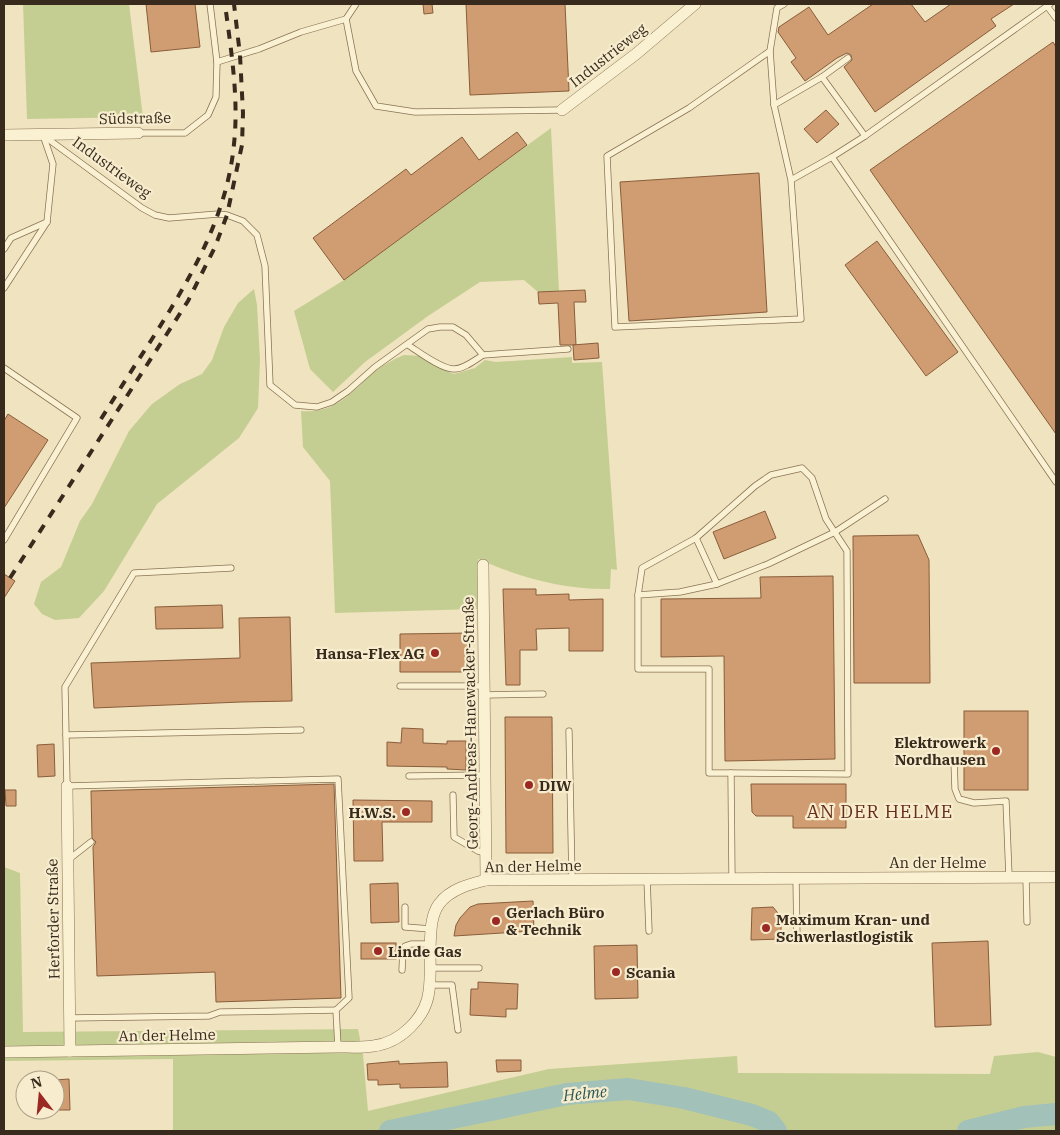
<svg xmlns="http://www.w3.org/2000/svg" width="1060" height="1135" font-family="'IBM Plex Serif',serif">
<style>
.green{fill:#c5ce92}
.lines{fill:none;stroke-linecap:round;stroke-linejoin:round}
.river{stroke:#a2c1b9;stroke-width:22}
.building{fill:#d09d72;stroke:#895d3b}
.lane-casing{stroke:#897356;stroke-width:7}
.street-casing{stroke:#897356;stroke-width:12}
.lane{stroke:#faf0d2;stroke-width:5.5}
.street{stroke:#faf0d2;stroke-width:11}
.rail{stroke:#382a1c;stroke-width:4;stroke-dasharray:9 9;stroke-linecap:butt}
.poi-dot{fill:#9b2823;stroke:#f7edce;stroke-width:2}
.labels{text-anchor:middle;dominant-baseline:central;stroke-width:4.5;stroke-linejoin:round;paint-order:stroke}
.street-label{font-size:15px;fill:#382a1c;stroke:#f7edce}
.poi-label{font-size:15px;font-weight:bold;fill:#382a1c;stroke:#f7edce;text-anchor:start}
.water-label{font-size:16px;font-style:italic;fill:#2a5857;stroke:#f7edce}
.quarter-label{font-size:18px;letter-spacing:1px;fill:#662c19;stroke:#f7edce}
</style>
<rect width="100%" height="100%" fill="#f0e3bf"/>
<g class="green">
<path d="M23,4H129L143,117L27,119Z"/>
<path d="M551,128L559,291L538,292L524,280L480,282L428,316L365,362L333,392L310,369L294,311L344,280Z"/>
<path d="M254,289L257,305L260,360L258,408L239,438L157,504L104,591L79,618L55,620L42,614L34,604L41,582L61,567L80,521L92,504L129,431L152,404L180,384L202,374L212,360L224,327L238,303Z"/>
<path d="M404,355L421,356L433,365L454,374L475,368L485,360L496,362L572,357V363L602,362L617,570L611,569L610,589C564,590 519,577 478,559L477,609L335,613L330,481L303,447L301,411C335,414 351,393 374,372C383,365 394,359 404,355Z"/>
<path d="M4,867L20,873L23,1032L358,1029L363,1055L368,1111L549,1069L737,1056L738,1073L990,1074L994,1056L1038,1052L1056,1057V1131H173V1059L4,1061Z"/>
</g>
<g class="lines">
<g class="river">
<path d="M390,1131L567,1094L628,1089L684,1098L752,1115L769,1122L776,1131"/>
<path d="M968,1131L1024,1117L1056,1114"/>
</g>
</g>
<g class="building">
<path d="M146,4H195L200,47L151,52Z"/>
<path d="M423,4H432L433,13L424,14Z"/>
<path d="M466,4H565L569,91L470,95Z"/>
<path d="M873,4H911L925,22L951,4H1014L991,19L996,26L875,112L844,67L852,60L851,55L847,53L837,58L805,81L791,62L796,58L778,32L779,27L809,7L828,35Z"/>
<path d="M1053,42L1056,47V434L870,170Z"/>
<path d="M826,110L839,124L817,143L804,129Z"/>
<path d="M517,132L527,145L344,280L313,238L406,169L411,175L462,137L479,160Z"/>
<path d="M759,173L767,312L629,321L620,182Z"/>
<path d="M877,241L958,352L926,376L845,265Z"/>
<path d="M585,290L586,302H574L576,345H560L558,303L539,304L538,292Z"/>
<path d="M598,343L599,358L574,360L573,345Z"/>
<path d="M8,414L48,440L4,508V421Z"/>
<path d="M765,511L776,538L724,559L713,532Z"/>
<path d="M918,535L929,560L930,683H854L853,536Z"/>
<path d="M4,574L15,581L4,598Z"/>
<path d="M833,576L835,759L725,761L724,656L661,657V599L761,598L760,577Z"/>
<path d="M503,589H536V595L569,594V600L603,599V651H569V628L536,629L537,650H520V685H506Z"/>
<path d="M222,605L223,628L156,629L155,607Z"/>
<path d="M290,617L292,701L241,702L94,708L91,663L240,658L239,618Z"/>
<path d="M471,633V672H400V634Z"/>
<rect x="964" y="711" width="64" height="79"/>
<path d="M505,717H552L553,853H506Z"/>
<path d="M402,728L423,729V743L447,744V741H466V770L447,769V767L387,766V742L401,743Z"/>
<path d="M54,744L55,776L38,777L37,745Z"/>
<path d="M334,784L341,998L216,1002L215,972L97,976L93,847L96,842L92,838L91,791Z"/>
<path d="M751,784H846V828H793V816H756L752,812Z"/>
<path d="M5,790H16V806H6Z"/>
<path d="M353,800L432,801V822H382L383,861H354Z"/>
<path d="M398,883L399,922L371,923L370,884Z"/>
<path d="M533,901L534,931L454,936L456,925L460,918L470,907L478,904Z"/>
<path d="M773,907L781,917V939L751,940L752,908Z"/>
<path d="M988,941L991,1025L935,1027L932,943Z"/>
<rect x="361" y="943" width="35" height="16"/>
<path d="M637,945L638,998L595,999L594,946Z"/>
<path d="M478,982L518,984L517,1009H506V1017L470,1015L471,989H478Z"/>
<path d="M496,1060H521V1071L497,1072Z"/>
<path d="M399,1061V1064L447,1062L448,1087L400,1088V1084L378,1085V1080H368L367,1064Z"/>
<path d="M69,1079L70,1110H55V1080Z"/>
</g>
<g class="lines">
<g class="lane-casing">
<g id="lane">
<path d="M1050,4L865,136L832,157L1056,482"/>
<path d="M1047,6L1056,18"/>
<path d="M346,19L356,71L376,106L415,112L562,110"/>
<path d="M770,51L777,8L784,4"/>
<path d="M848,58L822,77L865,136"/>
<path d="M217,62L259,49L301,32L346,19L356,4"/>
<path d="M774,105L822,77"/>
<path d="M138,133H185L208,115L216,97L217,62L210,4"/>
<path d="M44,136L142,208L155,215L169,218L218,214L227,215L243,221L257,235L265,266L270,385L295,405L317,407L332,402L348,391L375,367L428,329L440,327H453L466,335L483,355C475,360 464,369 454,369C441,369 419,352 408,345"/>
<path d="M791,180L774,105L770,51L689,108L607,156L615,327L801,319L791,180L832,157"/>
<path d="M4,249L11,238L47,222"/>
<path d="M4,288L47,222L53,164L43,135"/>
<path d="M483,355L568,349"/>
<path d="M4,368L77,418L4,540"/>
<path d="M696,538L717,584"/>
<path d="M638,595L642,568L696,538L755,486L771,475L802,468L812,478L826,519L847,551L848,774L731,773"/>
<path d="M400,686H484"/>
<path d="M484,695L543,694"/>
<path d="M569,731L572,880"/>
<path d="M66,735L301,730"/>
<path d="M954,760L955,789L959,799L974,803L1006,801L1009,877"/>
<path d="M409,776L485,775"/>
<path d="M453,795L454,837L478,851L486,853"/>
<path d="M68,860L91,842"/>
<path d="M1026,877L1027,922"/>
<path d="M796,878L797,940"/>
<path d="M647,879L649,931"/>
<path d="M732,879L731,773H709V669H638V595L680,592L717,584L768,564L835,532L885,499"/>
<path d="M405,907V927L431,929"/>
<path d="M430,968H479"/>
<path d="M402,970L403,951L405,946L411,944H431"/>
<path d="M429,985H452L458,1030"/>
<path d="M336,1010L338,1047"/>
<path d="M69,1018L209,1016L220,1012L336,1010L349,998L338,779L67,786L65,687L134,573L231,568"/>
</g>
</g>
<g class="street-casing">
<g id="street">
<path d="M562,110L636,54L695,4"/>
<path d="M4,135L138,133"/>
<path d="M483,565L486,880"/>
<path d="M67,786L70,1051"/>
<path d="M4,1052L338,1047C350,1047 362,1048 373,1046C400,1043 426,1018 429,991C431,977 430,962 430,948C431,933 430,917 439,904C450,889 470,884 486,880L1056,877"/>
</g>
</g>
<use href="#lane" class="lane"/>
<use href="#street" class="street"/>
<g class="rail">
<path d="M101,419C118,392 135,365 152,339C190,279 227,217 234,144C239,98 231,50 225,4"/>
<path d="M10,578L188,301L215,247L227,215L242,145L243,113L240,55L234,4"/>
</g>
</g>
<g class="poi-dot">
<circle cx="435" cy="653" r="5"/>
<circle cx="996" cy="751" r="5"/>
<circle cx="529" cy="785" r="5"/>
<circle cx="406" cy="812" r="5"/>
<circle cx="496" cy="921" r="5"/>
<circle cx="766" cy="928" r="5"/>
<circle cx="378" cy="951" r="5"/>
<circle cx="616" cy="972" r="5"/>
</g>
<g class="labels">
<g class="street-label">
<text transform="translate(608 55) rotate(-38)">Industrieweg</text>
<text transform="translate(135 118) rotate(-1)">Südstraße</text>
<text transform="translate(112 167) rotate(36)">Industrieweg</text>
<text transform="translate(470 723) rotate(-91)">Georg-Andreas-Hanewacker-Straße</text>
<text x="938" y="862">An der Helme</text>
<text transform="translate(533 866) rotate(-1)">An der Helme</text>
<text transform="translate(53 919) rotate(-91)">Herforder Straße</text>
<text transform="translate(167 1035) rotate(-1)">An der Helme</text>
</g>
<g class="poi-label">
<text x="425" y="653" text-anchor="end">Hansa-Flex AG</text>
<text x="986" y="742" text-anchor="end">Elektrowerk<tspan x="986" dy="17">Nordhausen</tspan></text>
<text x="539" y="785">DIW</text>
<text x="396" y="812" text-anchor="end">H.W.S.</text>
<text x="506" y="912">Gerlach Büro<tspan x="506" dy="17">&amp; Technik</tspan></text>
<text x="776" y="919">Maximum Kran- und<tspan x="776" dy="17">Schwerlastlogistik</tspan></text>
<text x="388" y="951">Linde Gas</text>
<text x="626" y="972">Scania</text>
</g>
<g class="water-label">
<text transform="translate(585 1093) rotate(-6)">Helme</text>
</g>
<g class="quarter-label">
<text x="880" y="811">AN DER HELME</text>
</g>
</g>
<rect width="1060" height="1135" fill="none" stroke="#382a1c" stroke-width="10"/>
<g transform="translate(40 1095) rotate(344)"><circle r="24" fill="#f7edce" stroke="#ab9f87"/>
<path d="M0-4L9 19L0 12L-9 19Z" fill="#9b2823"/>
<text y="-8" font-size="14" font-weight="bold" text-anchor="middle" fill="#382a1c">N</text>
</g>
</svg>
